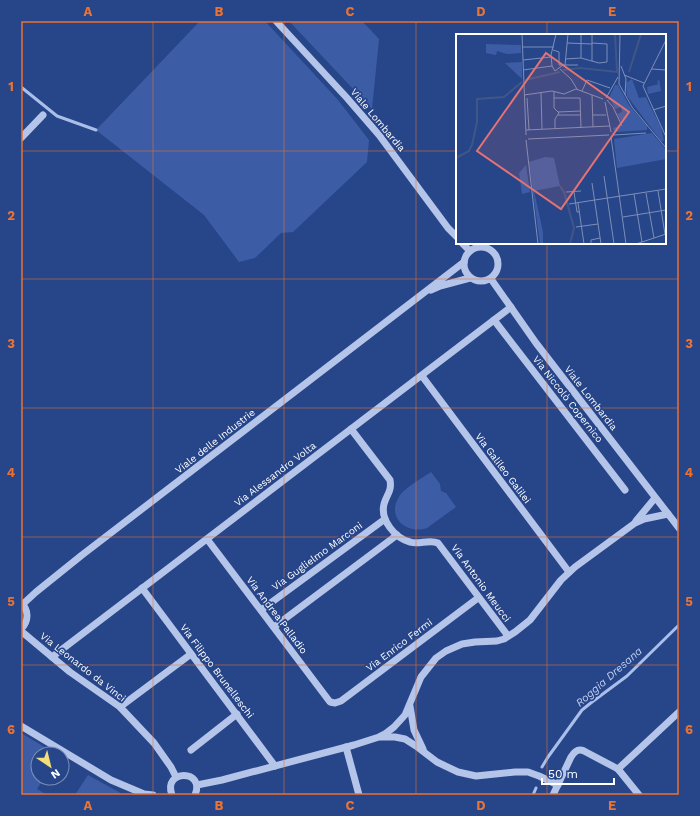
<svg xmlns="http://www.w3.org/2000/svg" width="700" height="816" font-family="'Work Sans',sans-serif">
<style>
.green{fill:#3c5da5}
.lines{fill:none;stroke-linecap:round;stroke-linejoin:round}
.stream{stroke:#a9bee9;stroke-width:3}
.minor{stroke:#b4c5e9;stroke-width:7}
.grid{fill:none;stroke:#eb7230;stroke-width:1;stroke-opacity:0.55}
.labels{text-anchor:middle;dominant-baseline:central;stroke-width:3.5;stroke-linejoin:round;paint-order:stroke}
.street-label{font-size:10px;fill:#fff;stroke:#274589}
.water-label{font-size:11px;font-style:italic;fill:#c0d0f0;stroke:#274589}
.inset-river{fill:none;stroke:#405687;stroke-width:2}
.inset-road{fill:none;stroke:#7d8fb8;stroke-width:1}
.view{fill:#e47373;fill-opacity:0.15;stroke:#e47373;stroke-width:2}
.inset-edge{fill:none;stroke:#fff;stroke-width:2}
.neatline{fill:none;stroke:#eb7230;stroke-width:1.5}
.grid-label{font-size:13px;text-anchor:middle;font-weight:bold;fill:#eb7230}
</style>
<rect width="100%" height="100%" fill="#274589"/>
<g class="green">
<path d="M200,21H265L338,100L369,140L367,162L293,232L281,233L255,258L239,262L204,215L96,130Z"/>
<path d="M289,21H362L379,39L372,109Z"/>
<path d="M431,472L440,484L441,491L446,493L456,507L427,528C407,535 386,517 399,497C404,488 422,478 431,472Z"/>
<path d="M21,733L56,754H38V778H44L37,789L47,795H21Z"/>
<path d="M88,775L124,795H75Z"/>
</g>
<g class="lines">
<g class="stream">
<path d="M21,87L57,116L96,130"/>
<path d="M542,767L548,757L582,710L592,702L627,676L679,625"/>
<path d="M533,795L536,788"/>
</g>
<g class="minor">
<path d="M276,21L347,98L379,135L448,228L457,237"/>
<path d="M21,138L43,115"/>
<path d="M462,243L470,251"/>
<circle cx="481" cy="264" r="17"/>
<path d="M491,279L536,343L679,528"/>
<path d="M431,290L440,286L470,278"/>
<path d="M494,320L625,490"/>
<path d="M422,376L569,572"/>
<path d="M351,429L390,480C392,491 387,494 384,504C380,520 395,538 410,542C419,545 429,539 438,543L508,636"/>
<path d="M636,521L655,498"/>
<path d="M207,539L330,702L335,703L341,701L478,598"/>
<path d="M142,588L275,766"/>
<path d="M21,603C29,610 29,621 21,629"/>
<path d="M23,604L36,592L82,555L464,262"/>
<path d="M261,610L385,519"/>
<path d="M274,627L397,535"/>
<path d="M21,631L70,672L120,707L154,743L171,767L176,777"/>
<path d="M52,657L511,307"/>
<path d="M410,706L414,730L423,749"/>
<path d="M120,707L191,654"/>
<path d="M21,726L111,780L144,794L153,795"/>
<path d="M381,737H395L405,739L416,746L437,762L458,772L476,776L515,772H528L539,776L558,785"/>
<path d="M346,747L359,795"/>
<path d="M191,750L237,714"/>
<path d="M618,769L679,712"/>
<path d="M197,785L222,780L354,745L379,737L385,734L394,727L405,715L421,677L436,658L446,651L462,644L475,642L497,641L504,639L515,632L530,620L561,580L575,567L635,523L644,519L668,514"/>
<path d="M172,795C162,769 206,769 195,795"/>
<path d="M553,795L571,757C574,752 578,748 584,751L618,769L639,795"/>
</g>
</g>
<path class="grid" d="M153,21V795M284,21V795M416,21V795M547,21V35M21,151H457M665,151H679M547,243V795M21,279H679M21,408H679M21,537H679M21,665H679"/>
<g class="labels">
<g class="street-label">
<text transform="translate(378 120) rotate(50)">Viale Lombardia</text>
<text transform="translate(591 398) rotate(52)">Viale Lombardia</text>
<text transform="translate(568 399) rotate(52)">Via Niccolò Copernico</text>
<text transform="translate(215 441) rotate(-38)">Viale delle Industrie</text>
<text transform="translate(503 468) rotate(53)">Via Galileo Galilei</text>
<text transform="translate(275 474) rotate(-37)">Via Alessandro Volta</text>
<text transform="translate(317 556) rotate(-36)">Via Guglielmo Marconi</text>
<text transform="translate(481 583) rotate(54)">Via Antonio Meucci</text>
<text transform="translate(277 615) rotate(53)">Via Andrea Palladio</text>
<text transform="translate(399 645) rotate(-37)">Via Enrico Fermi</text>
<text transform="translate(83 667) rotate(38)">Via Leonardo da Vinci</text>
<text transform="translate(217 671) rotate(53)">Via Filippo Brunelleschi</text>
</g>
<g class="water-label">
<text transform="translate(609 677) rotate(-41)">Roggia Dresana</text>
</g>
</g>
<g transform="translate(456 34)">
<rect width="210" height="210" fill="#274589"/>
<path d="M30,10L65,11V19L51,20L41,17L40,21L30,19ZM66,28V45L49,29ZM176,45L183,64L190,63L193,70L205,93L208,107H205L171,62L170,49ZM203,45L205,57L192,60L191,53L203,50L201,49ZM159,51H162L173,71L191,92V96L159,98L157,94L167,91L161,80L166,78L165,73L159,75L155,66H152ZM196,99L210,116V125L161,134L158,105ZM89,123L98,124L104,152L78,157L87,198V210H84L73,128ZM70,131L74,158L66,160L63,139Z" fill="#3c5da5"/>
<path class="inset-river" d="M107,36L124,34L161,38L159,0M173,38L185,0M69,46L104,38M0,124L13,117L16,111L21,88V65L48,63L66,48M104,152L108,158L118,194L114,210"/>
<path class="inset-road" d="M66,0L70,101M100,0L95,21L96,32L99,37L107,31M125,0V24M136,0V27M164,0L163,50L176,73L210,114M210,6L187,52L210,103M111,9L136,10M66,13H98M97,16L103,18V31H122M109,25L125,24L143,29L151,28V10L136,9M67,26L95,23M109,31L112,0M165,32L170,45L169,61M104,35L115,45L121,55M196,35L210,36M67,36L96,32M168,41L188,49M98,57V74L103,79L99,85V94M126,57L131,46L154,54M85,59L86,95M68,61L96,57L108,60L120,55L147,65M136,61L137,93M71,64L73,96M98,64H124L125,94M150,64L162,43M151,66L157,73L166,92M149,68L155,98M197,76L210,72M102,78L125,77M102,81H125M137,81H150M70,96L154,92M158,101L190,99M155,103L170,210M72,105L153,101M70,106L82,210M148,142L158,210M136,149L145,210M202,157L209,200M110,158L125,157M118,158L121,178H124M190,159L198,204M178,160L186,208M122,169L128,210M113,170L210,155M167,183L210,176M120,193L142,190M135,210V206L144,204M180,210L210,200"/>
<path class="view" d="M90,19L173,78L105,175L21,117Z"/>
<rect width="210" height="210" class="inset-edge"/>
</g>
<rect width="700" height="816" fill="none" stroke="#274589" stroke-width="44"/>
<g transform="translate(50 766) rotate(145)"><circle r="19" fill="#274589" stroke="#7d8fb8"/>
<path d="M0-3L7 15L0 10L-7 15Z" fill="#f1df7a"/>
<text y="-6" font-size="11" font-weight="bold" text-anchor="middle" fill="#ffffff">N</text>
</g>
<path d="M542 778v6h72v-6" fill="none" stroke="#ffffff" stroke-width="2"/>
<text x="548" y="778" font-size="12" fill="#ffffff" stroke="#274589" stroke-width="3" paint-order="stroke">50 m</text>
<rect x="22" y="22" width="656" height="772" class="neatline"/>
<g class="grid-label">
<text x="88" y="16">A</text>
<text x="219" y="16">B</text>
<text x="350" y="16">C</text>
<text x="481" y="16">D</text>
<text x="612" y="16">E</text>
<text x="11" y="91">1</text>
<text x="689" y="91">1</text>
<text x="11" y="220">2</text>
<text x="689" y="220">2</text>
<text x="11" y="348">3</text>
<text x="689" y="348">3</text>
<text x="11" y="477">4</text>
<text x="689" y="477">4</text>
<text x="11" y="606">5</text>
<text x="689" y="606">5</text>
<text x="11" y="734">6</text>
<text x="689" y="734">6</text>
<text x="88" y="810">A</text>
<text x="219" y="810">B</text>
<text x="350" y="810">C</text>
<text x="481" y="810">D</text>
<text x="612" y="810">E</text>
</g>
</svg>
